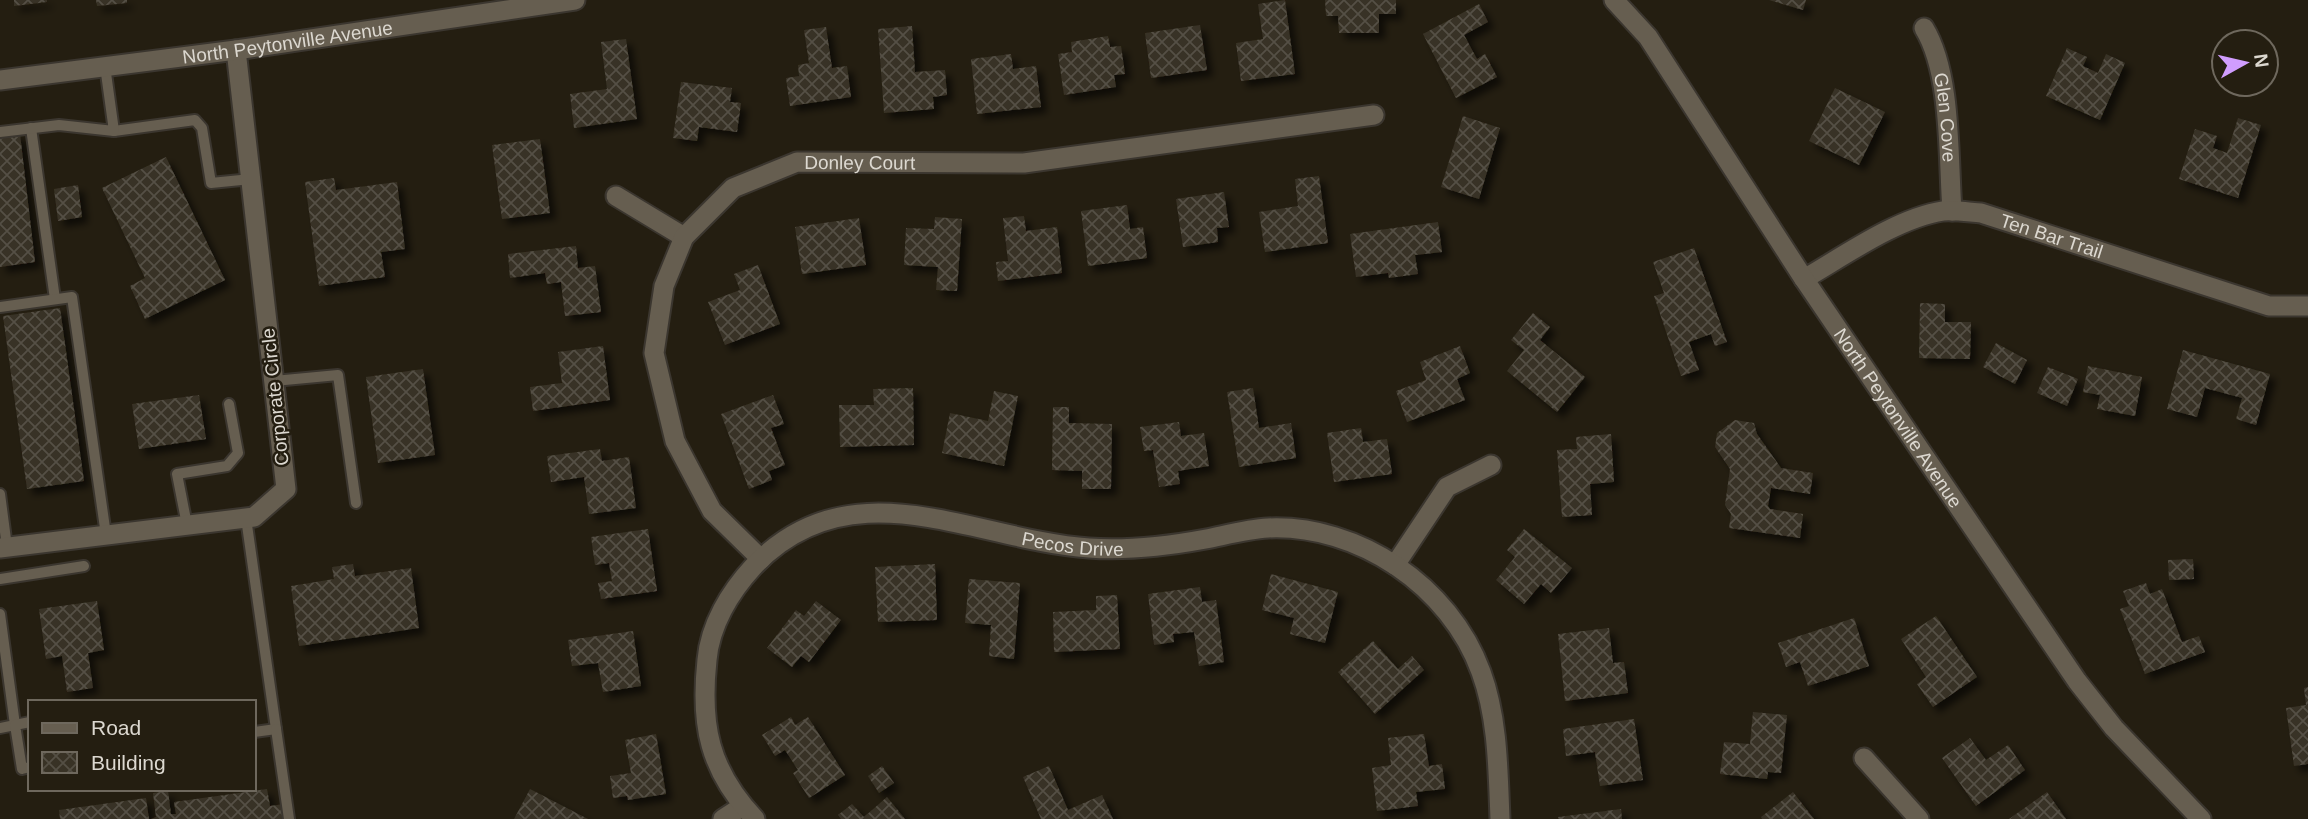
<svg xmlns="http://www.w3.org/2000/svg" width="2308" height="819" font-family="Arial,sans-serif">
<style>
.building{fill:url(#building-cross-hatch);filter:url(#shadow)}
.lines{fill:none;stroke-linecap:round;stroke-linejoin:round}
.service-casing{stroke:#3b362f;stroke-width:14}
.minor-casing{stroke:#3b362f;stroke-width:23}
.tertiary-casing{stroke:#3b362f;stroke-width:23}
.service{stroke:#665e50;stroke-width:10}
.minor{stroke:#665e50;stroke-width:19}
.tertiary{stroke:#665e50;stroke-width:19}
.labels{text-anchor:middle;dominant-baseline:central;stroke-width:5;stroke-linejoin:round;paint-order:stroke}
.street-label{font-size:19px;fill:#dcd8d0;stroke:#241e11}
</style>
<defs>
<pattern id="building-cross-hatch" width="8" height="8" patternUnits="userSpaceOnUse" patternTransform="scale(1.75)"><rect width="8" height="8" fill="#383225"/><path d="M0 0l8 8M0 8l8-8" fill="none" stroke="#544f44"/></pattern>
<filter id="shadow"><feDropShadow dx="6" dy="6" stdDeviation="3.5" flood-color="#0009"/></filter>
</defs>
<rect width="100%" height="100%" fill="#241e11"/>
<g class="building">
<path d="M14,0H47V2L14,6Z"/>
<path d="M96,0H127V3L97,6Z"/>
<path d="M1285,0L1295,74L1241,81L1236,43L1263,39L1258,4Z"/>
<path d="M1325,0H1396V14H1379V33H1339L1338,16H1326Z"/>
<path d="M1769,0H1806L1803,10Z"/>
<path d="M1479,4L1488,22L1464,35L1477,59L1485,54L1497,77L1456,98L1423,34Z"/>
<path d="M1200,25L1207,70L1151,78L1145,33Z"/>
<path d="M912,26L915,72L945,70L947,95L933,97L934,109L884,113L878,29Z"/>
<path d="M826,27L832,68L847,66L851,97L790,106L786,78L799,76L798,65L809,63L804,30Z"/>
<path d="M1108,36L1110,47L1121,46L1125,74L1114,75L1116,87L1064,95L1058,54L1072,52L1071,42Z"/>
<path d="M626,39L637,119L574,128L570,94L607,89L601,42Z"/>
<path d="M2067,48L2087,57L2083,66L2098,73L2106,54L2125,63L2100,120L2046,96Z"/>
<path d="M1011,54L1013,69L1036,66L1041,107L977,114L971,59Z"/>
<path d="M681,82L732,88L730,102L741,103L737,132L699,127L697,141L673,138Z"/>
<path d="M1835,88L1885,112L1859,165L1809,141Z"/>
<path d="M1463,116L1500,128L1479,199L1441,187Z"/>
<path d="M2238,118L2261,125L2238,198L2179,179L2195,129L2217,136L2213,148L2227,153Z"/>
<path d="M20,134L35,262L0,267V137Z"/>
<path d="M540,139L550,213L502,219L492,145Z"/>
<path d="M166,157L225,280L145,319L130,286L145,278L102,188Z"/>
<path d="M1319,176L1328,243L1265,252L1259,212L1298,206L1295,179Z"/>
<path d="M334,178L336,190L397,182L405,249L381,252L385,277L319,286L305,182Z"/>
<path d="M78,185L82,217L58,221L54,189Z"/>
<path d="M1224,192L1229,227L1217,228L1218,242L1183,247L1176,199Z"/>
<path d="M1127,205L1130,229L1143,227L1147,258L1088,266L1081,211Z"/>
<path d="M1024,216L1026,231L1057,227L1062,273L998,281L996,262L1008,261L1003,218Z"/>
<path d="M935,217L962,219L957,291L936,290L938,267L904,265L906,228L934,229Z"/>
<path d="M859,218L866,265L802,274L795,227Z"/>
<path d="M1438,222L1442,252L1415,255L1418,274L1389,278L1388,273L1356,277L1350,234Z"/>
<path d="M576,246L578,268L595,266L601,312L565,316L561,282L547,284L545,273L510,278L508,254Z"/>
<path d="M1694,248L1727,342L1715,346L1711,334L1689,342L1699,370L1681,376L1654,296L1664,293L1653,262Z"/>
<path d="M758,265L780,324L725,345L708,302L740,290L734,274Z"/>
<path d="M1920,303L1945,304V322H1971L1970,359L1919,358Z"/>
<path d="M60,308L84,481L27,489L3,316Z"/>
<path d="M1533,313L1550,327L1540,340L1585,377L1557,412L1507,371L1524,350L1511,340Z"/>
<path d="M1996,343L2027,360L2015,384L1983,367Z"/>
<path d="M603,346L610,400L533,411L530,387L562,383L558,352Z"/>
<path d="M1460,346L1470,373L1457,379L1465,400L1407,422L1396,391L1426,380L1420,362Z"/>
<path d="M2183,350L2270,374L2256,425L2236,419L2242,398L2205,388L2197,417L2167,409Z"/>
<path d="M2088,366L2142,377L2135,416L2097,409L2100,395L2083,392Z"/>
<path d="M2048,367L2078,379L2067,406L2037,393Z"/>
<path d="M423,369L435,455L378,463L366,377Z"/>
<path d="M913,388L914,445L840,447L839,405H874L873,389Z"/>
<path d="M1253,388L1259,428L1291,423L1296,458L1239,467L1227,392Z"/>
<path d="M994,391L1018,396L1004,466L942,453L950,413L988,421Z"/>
<path d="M199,395L206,439L139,449L132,404Z"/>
<path d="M773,395L784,424L771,428L785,465L769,471L772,480L749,489L721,414Z"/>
<path d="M1053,407H1069V423L1112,424L1111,489H1082V471L1052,470Z"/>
<path d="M1735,420L1754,423L1757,434L1781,468L1813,473L1810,494L1771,488L1768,506L1770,509L1803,514L1800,538L1729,528L1731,514L1725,505L1730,469L1715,447L1717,433Z"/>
<path d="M1179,422L1181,436L1204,433L1209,466L1178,471L1180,484L1159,487L1153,450L1144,451L1140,427Z"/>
<path d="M1361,428L1363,442L1387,439L1392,474L1334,482L1327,433Z"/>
<path d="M1611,434L1614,482L1590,484L1592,515L1562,517L1557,450L1577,449L1576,437Z"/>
<path d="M600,449L602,461L629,457L636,508L589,514L584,477L551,482L547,456Z"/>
<path d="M648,529L657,591L601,599L598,583L612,581L609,563L595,565L591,537Z"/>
<path d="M1524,529L1572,568L1551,593L1541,584L1524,604L1496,580L1515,557L1507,550Z"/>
<path d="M2193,559L2194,579L2169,580L2168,560Z"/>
<path d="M353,564L355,576L411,568L419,628L299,646L291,586L334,579L332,567Z"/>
<path d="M935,564L937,620L878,622L875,567Z"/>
<path d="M1271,574L1338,592L1325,643L1290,634L1294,618L1262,610Z"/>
<path d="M969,579L1020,583L1014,659L989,656L991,625L965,623Z"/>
<path d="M2146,583L2150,594L2162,589L2182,642L2199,636L2205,652L2145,674L2120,609L2129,606L2123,591Z"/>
<path d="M1200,587L1202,602L1216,600L1224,662L1199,666L1194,632L1173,634L1174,642L1154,645L1148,594Z"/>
<path d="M1117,595L1120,649L1054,652L1053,612L1096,610V596Z"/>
<path d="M97,601L104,650L88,653L93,688L67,692L62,656L46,659L39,609Z"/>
<path d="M816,601L841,620L809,662L801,656L792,667L767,648L796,610L804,616Z"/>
<path d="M1936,616L1977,677L1933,707L1917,684L1926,677L1901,639Z"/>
<path d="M1854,618L1869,666L1808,686L1800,662L1786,667L1778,643Z"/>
<path d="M1609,628L1613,663L1624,662L1628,693L1565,701L1558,634Z"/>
<path d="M633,631L641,686L603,692L598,663L572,666L568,640Z"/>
<path d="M1373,641L1398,669L1412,656L1424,670L1375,714L1338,672Z"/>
<path d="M2308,687V764L2294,766L2286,708L2306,705L2304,688Z"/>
<path d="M1753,712L1787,715L1781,773L1768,772L1767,779L1720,774L1724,742L1750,744Z"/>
<path d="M791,717L795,725L808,717L845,775L809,798L793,773L798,770L785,750L775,756L762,735Z"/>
<path d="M1634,719L1643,780L1600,786L1595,752L1566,756L1563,729Z"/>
<path d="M656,734L666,794L628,800L627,796L613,798L610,776L631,773L625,740Z"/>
<path d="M1424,734L1429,766L1442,764L1445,789L1416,792L1418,806L1377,811L1372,768L1391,765L1388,738Z"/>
<path d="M1970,738L1986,760L2008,745L2025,770L1976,806L1942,758Z"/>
<path d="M882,766L894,783L879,793L868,776Z"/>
<path d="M1049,766L1068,810L1102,795L1113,819H1041L1023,777Z"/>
<path d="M267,789L270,806L284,804L286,819H151L156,817L153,793L168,791L171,814H176L174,802Z"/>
<path d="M530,789L588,819H514Z"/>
<path d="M1793,792L1814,819H1762L1761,817Z"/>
<path d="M2047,792L2066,819H2009Z"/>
<path d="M887,797L905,819H841L838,815L852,804L864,817Z"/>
<path d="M146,798L149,819H60L59,810Z"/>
<path d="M1621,809L1622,819H1558V817Z"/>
</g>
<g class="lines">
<g class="service-casing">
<g id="service">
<path d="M31,128L55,299"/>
<path d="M114,131L195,120L202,128L211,183L251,179"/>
<path d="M0,132L59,125L114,131L105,66"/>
<path d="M0,307L72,297L106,535"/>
<path d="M274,381L338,375L356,503"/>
<path d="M0,494L7,547"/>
<path d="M246,518L276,729L254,732"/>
<path d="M187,525L177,474L227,466L238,453L229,404"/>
<path d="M0,579L84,566"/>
<path d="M0,614L15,725L0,728"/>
<path d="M30,722L15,725L22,769L30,767"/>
<path d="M276,729L289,819"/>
</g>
</g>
<g class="minor-casing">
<g id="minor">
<path id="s1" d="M1924,28C1952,74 1948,157 1952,211"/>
<path d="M616,196L684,237"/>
<path id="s2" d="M1804,279C1844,256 1897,218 1943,211C1955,210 1968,212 1981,213L2269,306H2308"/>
<path d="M0,548L254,517L286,489L236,50"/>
<path id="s3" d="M761,559L712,511L675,441L654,353L664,286L684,237L733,188L797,162L1024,163L1374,115"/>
<path d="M1395,565L1447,487L1491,465"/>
<path d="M1864,758L1919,819"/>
<path d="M723,819L743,806"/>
<path id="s4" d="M755,819C709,770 700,725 707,660C710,625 730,592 753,567C851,463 974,540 1089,548C1128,551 1168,546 1206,539C1226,535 1248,529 1268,528C1358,524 1450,586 1481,672C1498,718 1498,770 1500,819"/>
</g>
</g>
<g class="tertiary-casing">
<g id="tertiary">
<path id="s5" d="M1614,0L1648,37L1804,279L2077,681L2114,728L2201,819"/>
<path id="s6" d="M0,80L236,50L575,0"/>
</g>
</g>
<use href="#service" class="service"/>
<use href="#minor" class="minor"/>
<use href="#tertiary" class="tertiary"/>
</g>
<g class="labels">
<g class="street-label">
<text stroke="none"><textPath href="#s6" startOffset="290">North Peytonville Avenue</textPath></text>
<text stroke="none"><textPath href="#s1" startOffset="93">Glen Cove</textPath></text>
<text stroke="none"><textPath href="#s3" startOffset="560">Donley Court</textPath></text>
<text stroke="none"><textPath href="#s2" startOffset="268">Ten Bar Trail</textPath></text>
<text transform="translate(275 397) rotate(-96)">Corporate Circle</text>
<text stroke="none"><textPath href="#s5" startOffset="506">North Peytonville Avenue</textPath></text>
<text stroke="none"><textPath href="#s4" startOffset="616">Pecos Drive</textPath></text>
</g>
</g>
<rect x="28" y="700" width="228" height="91" fill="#241e11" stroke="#6e685d" stroke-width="2"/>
<rect x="42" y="723" width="35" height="10" fill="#665e50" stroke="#6e685d" stroke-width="2"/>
<text x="91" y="735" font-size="21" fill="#dcd8d0">Road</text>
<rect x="42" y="752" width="35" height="21" fill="url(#building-cross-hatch)" stroke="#6e685d" stroke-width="2"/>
<text x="91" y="770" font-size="21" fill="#dcd8d0">Building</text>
<g transform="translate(2245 63) rotate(82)"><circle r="33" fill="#241e11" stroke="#6e685d" stroke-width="2"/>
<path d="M0-5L12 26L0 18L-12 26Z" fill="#d09dfe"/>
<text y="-10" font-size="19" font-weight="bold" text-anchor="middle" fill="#dcd8d0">N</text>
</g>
</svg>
